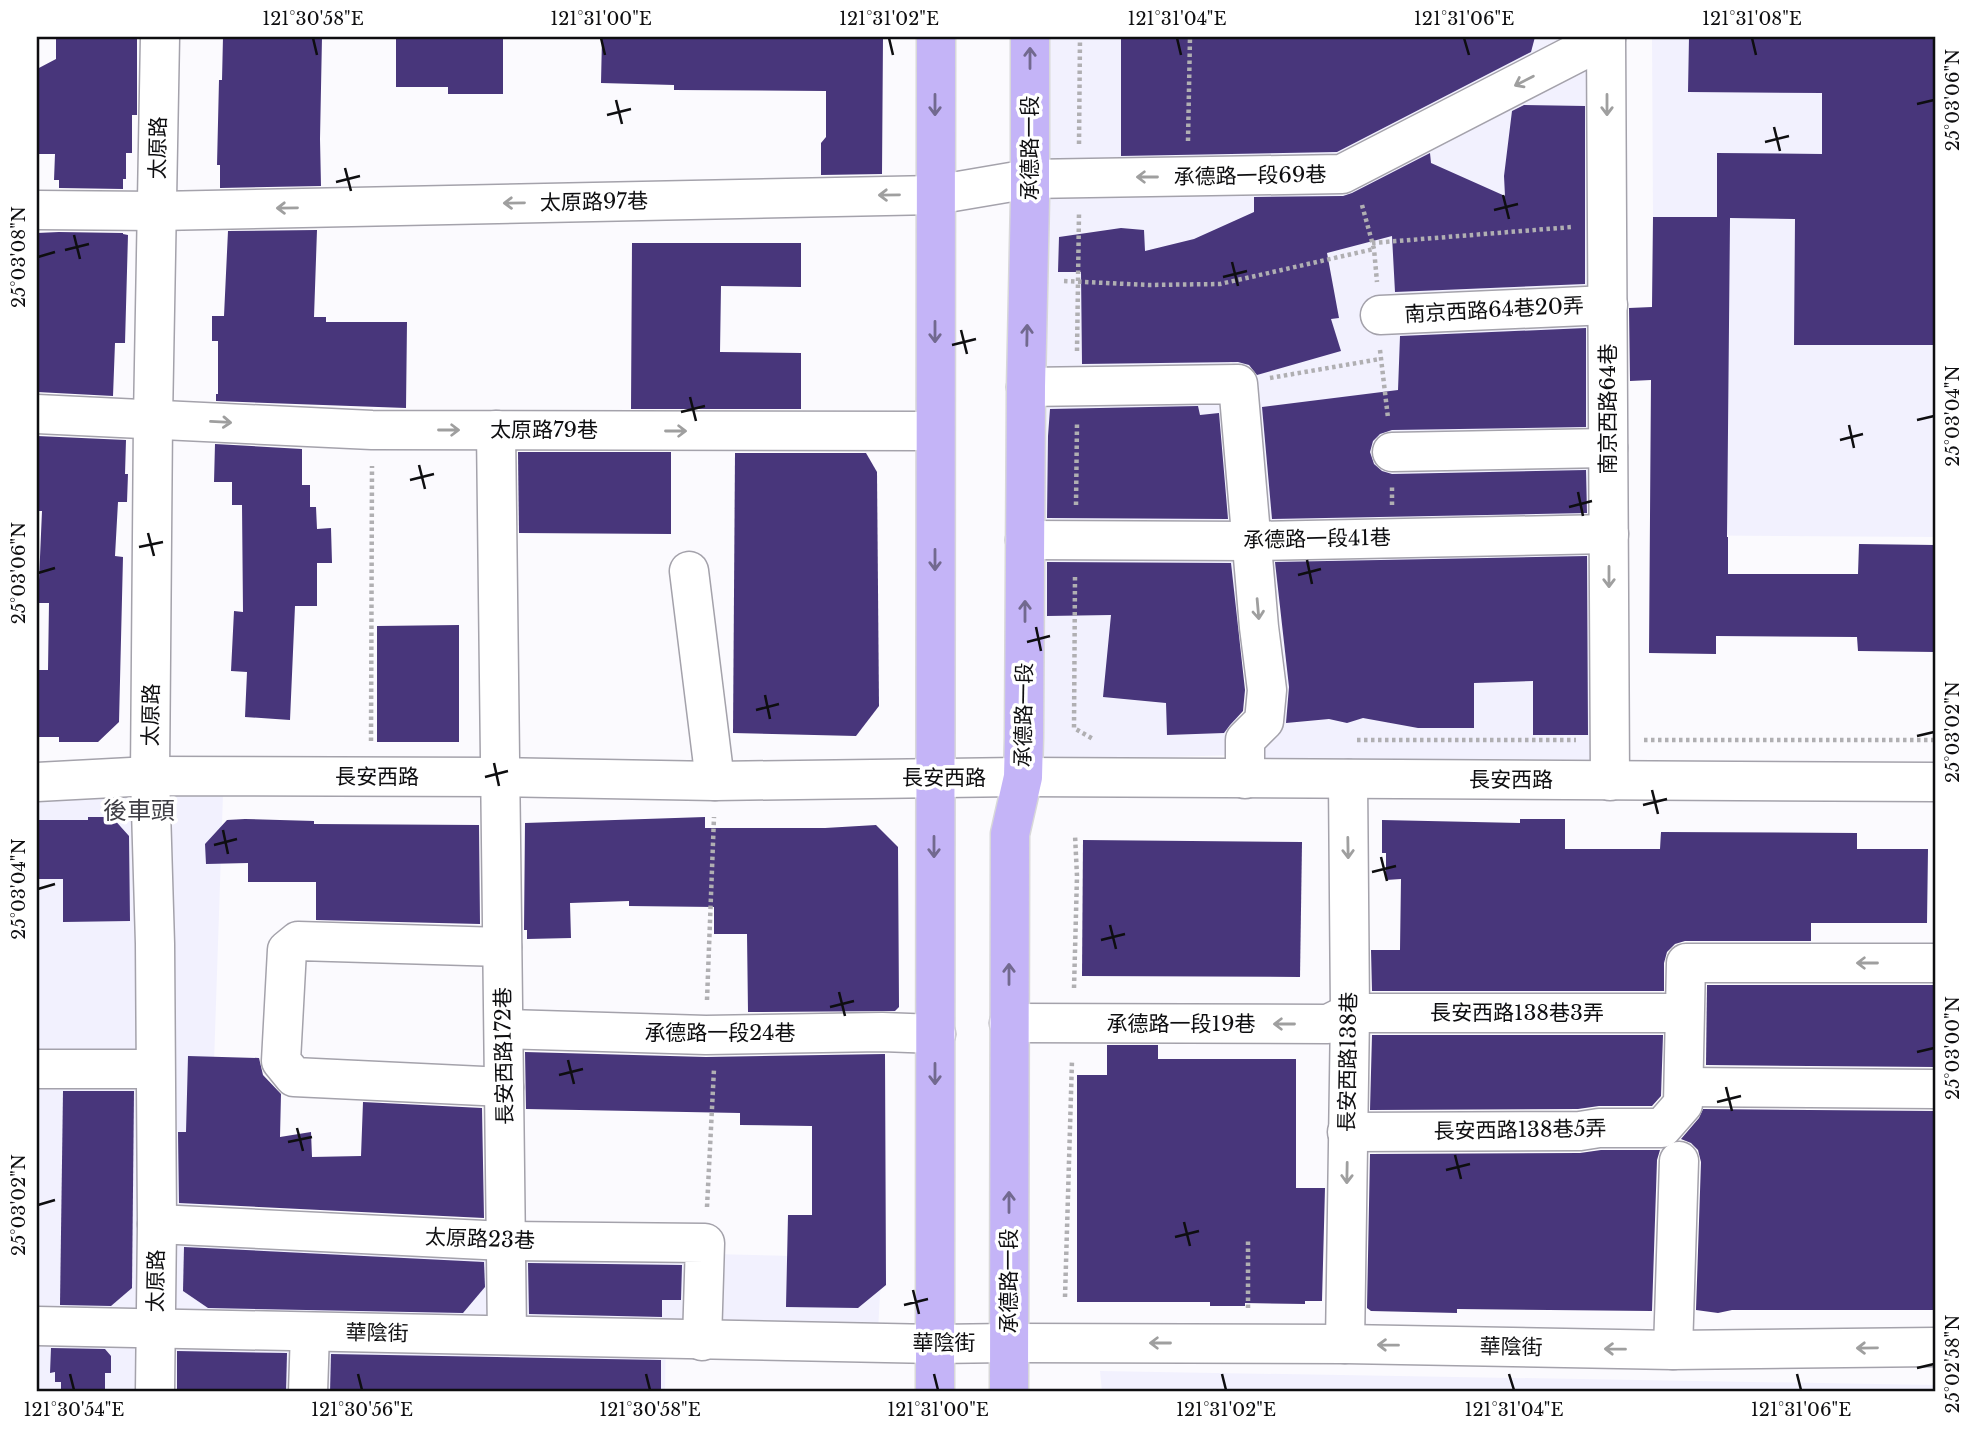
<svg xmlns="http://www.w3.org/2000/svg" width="1972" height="1429" font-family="'Libre Baskerville','Noto Sans TC',serif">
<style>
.built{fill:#f2f1fe}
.building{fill:#48367b}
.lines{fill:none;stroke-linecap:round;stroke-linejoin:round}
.minor-casing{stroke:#a4a2ab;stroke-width:41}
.major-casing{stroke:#d8d8d9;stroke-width:41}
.path{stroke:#b0afb2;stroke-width:4.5;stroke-dasharray:3.5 3.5;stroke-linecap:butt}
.minor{stroke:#fff;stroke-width:38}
.major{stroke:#c4b4f7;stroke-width:38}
.oneway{stroke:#72698f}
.oneway2{stroke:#9f9f9f}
.ticks{fill:none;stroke:#0e0e10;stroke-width:2.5}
.labels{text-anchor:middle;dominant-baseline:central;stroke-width:7;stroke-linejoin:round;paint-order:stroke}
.street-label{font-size:21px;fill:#0e0e10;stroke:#fff}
.quarter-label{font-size:24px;fill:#403f46;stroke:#fff}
.neatline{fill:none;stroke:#0e0e10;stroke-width:2.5}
.ticks-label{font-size:18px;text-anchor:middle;fill:#0e0e10}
</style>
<rect width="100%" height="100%" fill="#fbfafe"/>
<g class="built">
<path d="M1028,37H1600L1309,168L1027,172Z"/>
<path d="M1652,37H1935V537L1650,535L1653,217Z"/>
<path d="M1608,61L1604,309V524L1256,532L1249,392L1229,357L1234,394L1241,527H1027V187L1316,180Z"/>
<path d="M1603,537L1601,762L1250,760L1282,661L1280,606L1256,547Z"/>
<path d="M1027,542L1241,547L1238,755L1027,761Z"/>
<path d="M223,794L208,1242L882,1258L878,1331L666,1329L665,1392H37V797Z"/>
<path d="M1100,1371L1935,1385V1392H1102Z"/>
</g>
<g class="building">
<path d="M56,37H137V115H132V153H126V179H123V189L59,188V180H54L55,154H38L37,69L56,59Z"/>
<path d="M223,37H322L320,139L321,186L220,188V165H217L219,80H222Z"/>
<path d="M396,37H503V94H448V87H396Z"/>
<path d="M602,37H883L882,174L821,175V143L826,137V91L674,90V85L601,83Z"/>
<path d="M1121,37H1535L1531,52L1337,152L1121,156Z"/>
<path d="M1689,37H1935V345H1794L1795,219L1730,218L1727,537H1728V574H1858L1859,544L1935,545V652L1858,651L1857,637L1716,636V654L1649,653L1651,380L1630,381L1629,308L1652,307L1653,217H1717V153L1822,154V93L1688,92Z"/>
<path d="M1524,105L1585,106V284L1395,292L1392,236L1327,253L1339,318L1331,319L1341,351L1257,375L1249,365L1238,362L1082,364L1081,272H1058L1059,237L1121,228L1144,230L1145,251L1194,239L1254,212V197L1343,196L1352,193L1430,153L1431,163L1505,196L1504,176L1512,111Z"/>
<path d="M317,230L314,317H326V322H407L406,408L216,401V394H218V341H212V316H224L228,231Z"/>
<path d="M59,232L123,233V234L128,235L125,343H115L113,396L37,392V233Z"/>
<path d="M632,243H801V287L721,286L720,352L801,353V409H631Z"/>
<path d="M1586,328V427L1392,430L1380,434L1373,441L1370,452L1374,464L1382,471L1392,474L1586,470L1587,513L1272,519L1262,407L1398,390L1400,336Z"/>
<path d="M1198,406L1200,415L1219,413L1228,519L1047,518L1048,436L1050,409Z"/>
<path d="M37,436L126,440L125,474H128L127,502H118L115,556L123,557L119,722L98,742H59V737H38V670H48L49,603H38L42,511H37Z"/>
<path d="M215,444L302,449V485H310V507H316L317,529L331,528L332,563H317V606H295L290,720L245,717L247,672L231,671L234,611L243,612L242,505H232V482H214Z"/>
<path d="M518,452H671V534L519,533Z"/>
<path d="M735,453H866L877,472L879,706L856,736L733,733Z"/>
<path d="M1587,556L1588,735H1533V681L1474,683V728H1418L1363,718L1347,723L1329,719L1286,723L1289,687L1275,562Z"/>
<path d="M1047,562L1231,563L1245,690L1243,711L1230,725L1224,733L1167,735L1166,703L1103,697L1111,615L1047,616Z"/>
<path d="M459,625V742H377V626Z"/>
<path d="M88,817H112L129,836L130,921L63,922V879H37V820H88Z"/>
<path d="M705,817V828H825L876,825L898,847L899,1007L895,1011L748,1012L747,934H714V907L629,906V901L570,903L571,938L527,939V930H524L525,823Z"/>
<path d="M245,819L314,821V824L479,825L480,924L316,920V882H248V863L206,864L205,844L227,820Z"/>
<path d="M1520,819H1565V849H1660L1661,832L1857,833V849H1928L1927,923H1811V941H1685L1675,944L1667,952L1664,963V991H1372L1371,950H1400L1401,879L1386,880V853H1382V820L1520,823Z"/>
<path d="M1083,840L1302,842L1300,977L1082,976Z"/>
<path d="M1707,985H1935V1067L1706,1065Z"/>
<path d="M1372,1035H1663L1661,1096L1652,1106H1599L1578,1109L1370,1110Z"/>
<path d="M1107,1045H1158V1059H1296V1188H1325L1322,1301H1305V1304L1245,1303V1306H1210V1302H1077V1075H1107Z"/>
<path d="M525,1052L706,1057L885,1054L886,1285L858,1308L786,1307L788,1215H812V1126L740,1125V1113L526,1109Z"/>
<path d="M188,1056L259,1058L263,1075L281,1094L280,1137L311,1132L312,1157L361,1156L363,1102L482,1108L484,1218L179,1203L178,1132H186Z"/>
<path d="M63,1091H134L132,1288L111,1306L60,1305Z"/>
<path d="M1703,1109L1935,1111V1310H1732L1718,1313L1696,1310L1701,1162L1698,1150L1691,1143L1681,1139L1699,1118Z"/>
<path d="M1601,1150H1660L1657,1160L1652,1311L1457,1309V1313L1371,1311L1367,1308L1370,1154L1580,1153Z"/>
<path d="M184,1247L484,1262L485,1287L463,1313L208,1308L183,1291Z"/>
<path d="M528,1263L682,1265L681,1300H662V1317L529,1314Z"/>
<path d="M51,1348L105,1349L111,1356V1373H105V1392H61V1382H55V1372L50,1373Z"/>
<path d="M177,1351L287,1353L286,1392H177Z"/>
<path d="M331,1354L661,1360V1392H330Z"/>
</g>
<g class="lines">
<g class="minor-casing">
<g id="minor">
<path d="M1606,37L1610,781"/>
<path d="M37,210L158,211L935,195L1029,179L1342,174L1606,38"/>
<path d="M1380,315L1608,305"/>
<path d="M1026,387L1238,384L1259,627L1267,690L1264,721L1245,740V779"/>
<path d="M37,414L372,430L935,431"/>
<path d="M496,430L507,1335"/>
<path d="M1392,452L1608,448"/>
<path d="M1025,540L1252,541L1609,534"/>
<path d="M689,571L715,781"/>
<path d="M37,782L150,776L499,777L715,781L1023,777L1935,782"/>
<path d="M502,947L298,941L287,950L281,1061L294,1077L504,1087"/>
<path d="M1009,1023L1328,1024L1350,1013H1684"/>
<path d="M504,1029L706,1035L882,1032L936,1034"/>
<path d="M37,1069H155"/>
<path d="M1684,1087L1935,1089"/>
<path d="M1347,1132L1580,1131L1599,1128H1662L1683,1104L1686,963H1935"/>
<path d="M157,1224L505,1241L705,1243L702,1341"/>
<path d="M37,1326L935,1344L1009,1343L1345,1344L1673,1350L1935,1347"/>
<path d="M1345,1344L1350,1013L1348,779"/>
<path d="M1673,1350L1679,1161"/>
<path d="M155,1392L157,1224L155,944L150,776L153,419L160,37"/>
<path d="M308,1392L310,1332"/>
</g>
</g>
<g class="major-casing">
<g id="major">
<path d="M935,1392L936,37"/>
<path d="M1009,1392L1010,834L1023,777L1024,737L1026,387L1030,199V37"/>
</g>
</g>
<g class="path">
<path d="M1188,141L1190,37"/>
<path d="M1079,144L1080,37"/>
<path d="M1362,205L1374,249L1377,282"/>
<path d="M1372,243L1572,227"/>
<path d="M1064,281L1149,285L1220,284L1374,249"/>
<path d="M1380,350L1388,418"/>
<path d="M1077,351L1079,213"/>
<path d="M1270,378L1380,359"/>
<path d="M1076,505L1077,423"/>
<path d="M1392,505V485"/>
<path d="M1075,577L1074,728L1093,739"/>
<path d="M1357,740H1576"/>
<path d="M1644,740H1935"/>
<path d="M371,741L372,466"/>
<path d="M1074,988L1077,876L1075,835"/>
<path d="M707,1000L714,817"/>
<path d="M707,1207L714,1069"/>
<path d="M1065,1297L1072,1060"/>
<path d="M1248,1308V1241"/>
</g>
<use href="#minor" class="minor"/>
<use href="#major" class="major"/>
</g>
<defs><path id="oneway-shaft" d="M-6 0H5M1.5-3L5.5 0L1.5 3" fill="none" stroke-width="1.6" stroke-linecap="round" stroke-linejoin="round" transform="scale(1.75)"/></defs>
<g class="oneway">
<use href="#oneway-shaft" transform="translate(1030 58) rotate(-90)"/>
<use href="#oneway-shaft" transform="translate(935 105) rotate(90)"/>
<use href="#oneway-shaft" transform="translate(935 332) rotate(90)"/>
<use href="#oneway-shaft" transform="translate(1027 335) rotate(-89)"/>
<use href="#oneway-shaft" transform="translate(935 560) rotate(90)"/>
<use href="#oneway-shaft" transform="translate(1025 611) rotate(-90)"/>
<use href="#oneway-shaft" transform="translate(934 847) rotate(90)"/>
<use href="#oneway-shaft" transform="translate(1009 974) rotate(-90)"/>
<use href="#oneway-shaft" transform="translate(935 1074) rotate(90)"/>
<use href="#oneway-shaft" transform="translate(1009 1202) rotate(-90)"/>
</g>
<g class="oneway2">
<use href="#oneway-shaft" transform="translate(1524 81) rotate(153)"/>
<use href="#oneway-shaft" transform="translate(1607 105) rotate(90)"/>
<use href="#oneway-shaft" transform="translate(1147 177) rotate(180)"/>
<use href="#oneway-shaft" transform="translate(889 195) rotate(179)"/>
<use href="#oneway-shaft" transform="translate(514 203) rotate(179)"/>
<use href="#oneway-shaft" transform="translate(287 208) rotate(179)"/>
<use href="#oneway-shaft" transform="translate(221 422) rotate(3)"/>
<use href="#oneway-shaft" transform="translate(449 430)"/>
<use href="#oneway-shaft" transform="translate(676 431)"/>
<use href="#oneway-shaft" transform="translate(1609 577) rotate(90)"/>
<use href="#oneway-shaft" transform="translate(1258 609) rotate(85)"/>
<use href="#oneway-shaft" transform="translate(1348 848) rotate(89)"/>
<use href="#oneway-shaft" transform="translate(1867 963) rotate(180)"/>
<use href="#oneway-shaft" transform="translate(1284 1024) rotate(-180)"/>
<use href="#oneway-shaft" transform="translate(1347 1173) rotate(91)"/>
<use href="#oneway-shaft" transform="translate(1160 1343) rotate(-180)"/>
<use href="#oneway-shaft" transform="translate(1388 1345) rotate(-179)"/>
<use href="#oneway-shaft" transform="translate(1867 1348) rotate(179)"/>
<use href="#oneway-shaft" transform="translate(1615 1349) rotate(-179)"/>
</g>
<path class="ticks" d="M313,38L317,55M601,38L605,55M889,38L893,55M1177,38L1181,55M1464,38L1469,55M1752,38L1756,55M616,100L622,124M1917,104L1934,100M607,115L631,109M1774,127L1780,151M1765,142L1789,136M345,168L351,191M336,182L360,176M1503,195L1509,219M1494,210L1518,204M74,235L80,259M65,250L89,244M38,257L55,252M1232,262L1238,286M1223,277L1247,271M961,330L967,354M952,345L976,339M690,397L696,421M681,412L705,406M1917,420L1934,416M1849,425L1854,448M1840,440L1863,434M419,465L425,489M410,480L434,474M1578,492L1583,516M1569,507L1592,501M148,533L154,556M139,547L163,542M1307,560L1312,584M38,573L55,568M1298,575L1321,569M1036,627L1041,651M1027,642L1050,636M765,695L770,719M756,710L779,704M1917,736L1934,732M494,763L499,786M485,777L508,771M1652,790L1658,814M1643,805L1667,799M223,830L228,854M214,845L237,839M1381,857L1387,881M1372,872L1396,866M38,889L55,884M1110,925L1116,949M1101,940L1125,934M839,992L845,1016M830,1007L854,1001M1917,1052L1934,1048M568,1060L574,1084M559,1075L583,1069M1726,1087L1732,1111M1717,1102L1741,1096M297,1128L303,1151M288,1142L312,1137M1455,1155L1461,1179M1446,1170L1470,1164M38,1205L55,1200M1184,1222L1190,1246M1175,1237L1199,1231M913,1290L919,1314M904,1305L928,1299M1917,1368L1934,1364M70,1374L74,1390M358,1374L362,1390M646,1374L650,1390M934,1374L938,1390M1222,1374L1226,1390M1509,1374L1514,1390M1797,1374L1801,1390"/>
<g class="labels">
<g class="street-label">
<text transform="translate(158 148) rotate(-89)">太原路</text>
<text transform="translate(1030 148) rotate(-90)">承德路一段</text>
<text transform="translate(1250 176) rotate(-1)">承德路一段69巷</text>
<text transform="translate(594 202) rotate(-1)">太原路97巷</text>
<text transform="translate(1494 310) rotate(-3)">南京西路64巷20弄</text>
<text transform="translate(1608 409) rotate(-90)">南京西路64巷</text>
<text x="544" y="430">太原路79巷</text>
<text transform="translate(1317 539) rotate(-1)">承德路一段41巷</text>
<text transform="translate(151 715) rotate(-89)">太原路</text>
<text transform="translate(1024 715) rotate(-89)">承德路一段</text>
<text x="377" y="777">長安西路</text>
<text x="944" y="778">長安西路</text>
<text x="1511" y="780">長安西路</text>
<text x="1517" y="1013">長安西路138巷3弄</text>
<text x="1181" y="1024">承德路一段19巷</text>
<text x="720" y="1033">承德路一段24巷</text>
<text transform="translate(504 1056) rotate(-91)">長安西路172巷</text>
<text transform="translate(1348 1062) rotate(-89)">長安西路138巷</text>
<text transform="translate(1520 1130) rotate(-1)">長安西路138巷5弄</text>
<text transform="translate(480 1239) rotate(2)">太原路23巷</text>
<text transform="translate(156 1281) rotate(-89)">太原路</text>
<text transform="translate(1009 1281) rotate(-90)">承德路一段</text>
<text transform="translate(377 1333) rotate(1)">華陰街</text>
<text x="944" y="1343">華陰街</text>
<text transform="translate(1511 1347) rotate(1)">華陰街</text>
</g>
<g class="quarter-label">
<text x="139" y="810">後車頭</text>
</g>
</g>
<rect width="1972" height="1429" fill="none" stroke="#ffffff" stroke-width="77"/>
<rect x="38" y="38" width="1896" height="1352" class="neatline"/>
<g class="ticks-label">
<text x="313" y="25">121°30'58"E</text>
<text x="601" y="25">121°31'00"E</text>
<text x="889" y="25">121°31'02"E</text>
<text x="1177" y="25">121°31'04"E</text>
<text x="1464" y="25">121°31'06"E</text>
<text x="1752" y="25">121°31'08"E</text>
<text transform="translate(1953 100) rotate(-90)" y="6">25°03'06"N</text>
<text transform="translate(19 257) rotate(-90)" y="6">25°03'08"N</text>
<text transform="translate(1953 416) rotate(-90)" y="6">25°03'04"N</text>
<text transform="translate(19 573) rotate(-90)" y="6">25°03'06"N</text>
<text transform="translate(1953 732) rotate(-90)" y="6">25°03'02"N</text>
<text transform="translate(19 889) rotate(-90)" y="6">25°03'04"N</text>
<text transform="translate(1953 1048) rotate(-90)" y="6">25°03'00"N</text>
<text transform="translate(19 1205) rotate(-90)" y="6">25°03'02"N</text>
<text transform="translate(1953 1364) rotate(-90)" y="6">25°02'58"N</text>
<text x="74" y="1416">121°30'54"E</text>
<text x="362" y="1416">121°30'56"E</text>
<text x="650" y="1416">121°30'58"E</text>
<text x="938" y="1416">121°31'00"E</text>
<text x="1226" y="1416">121°31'02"E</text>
<text x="1514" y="1416">121°31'04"E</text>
<text x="1801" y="1416">121°31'06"E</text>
</g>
</svg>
